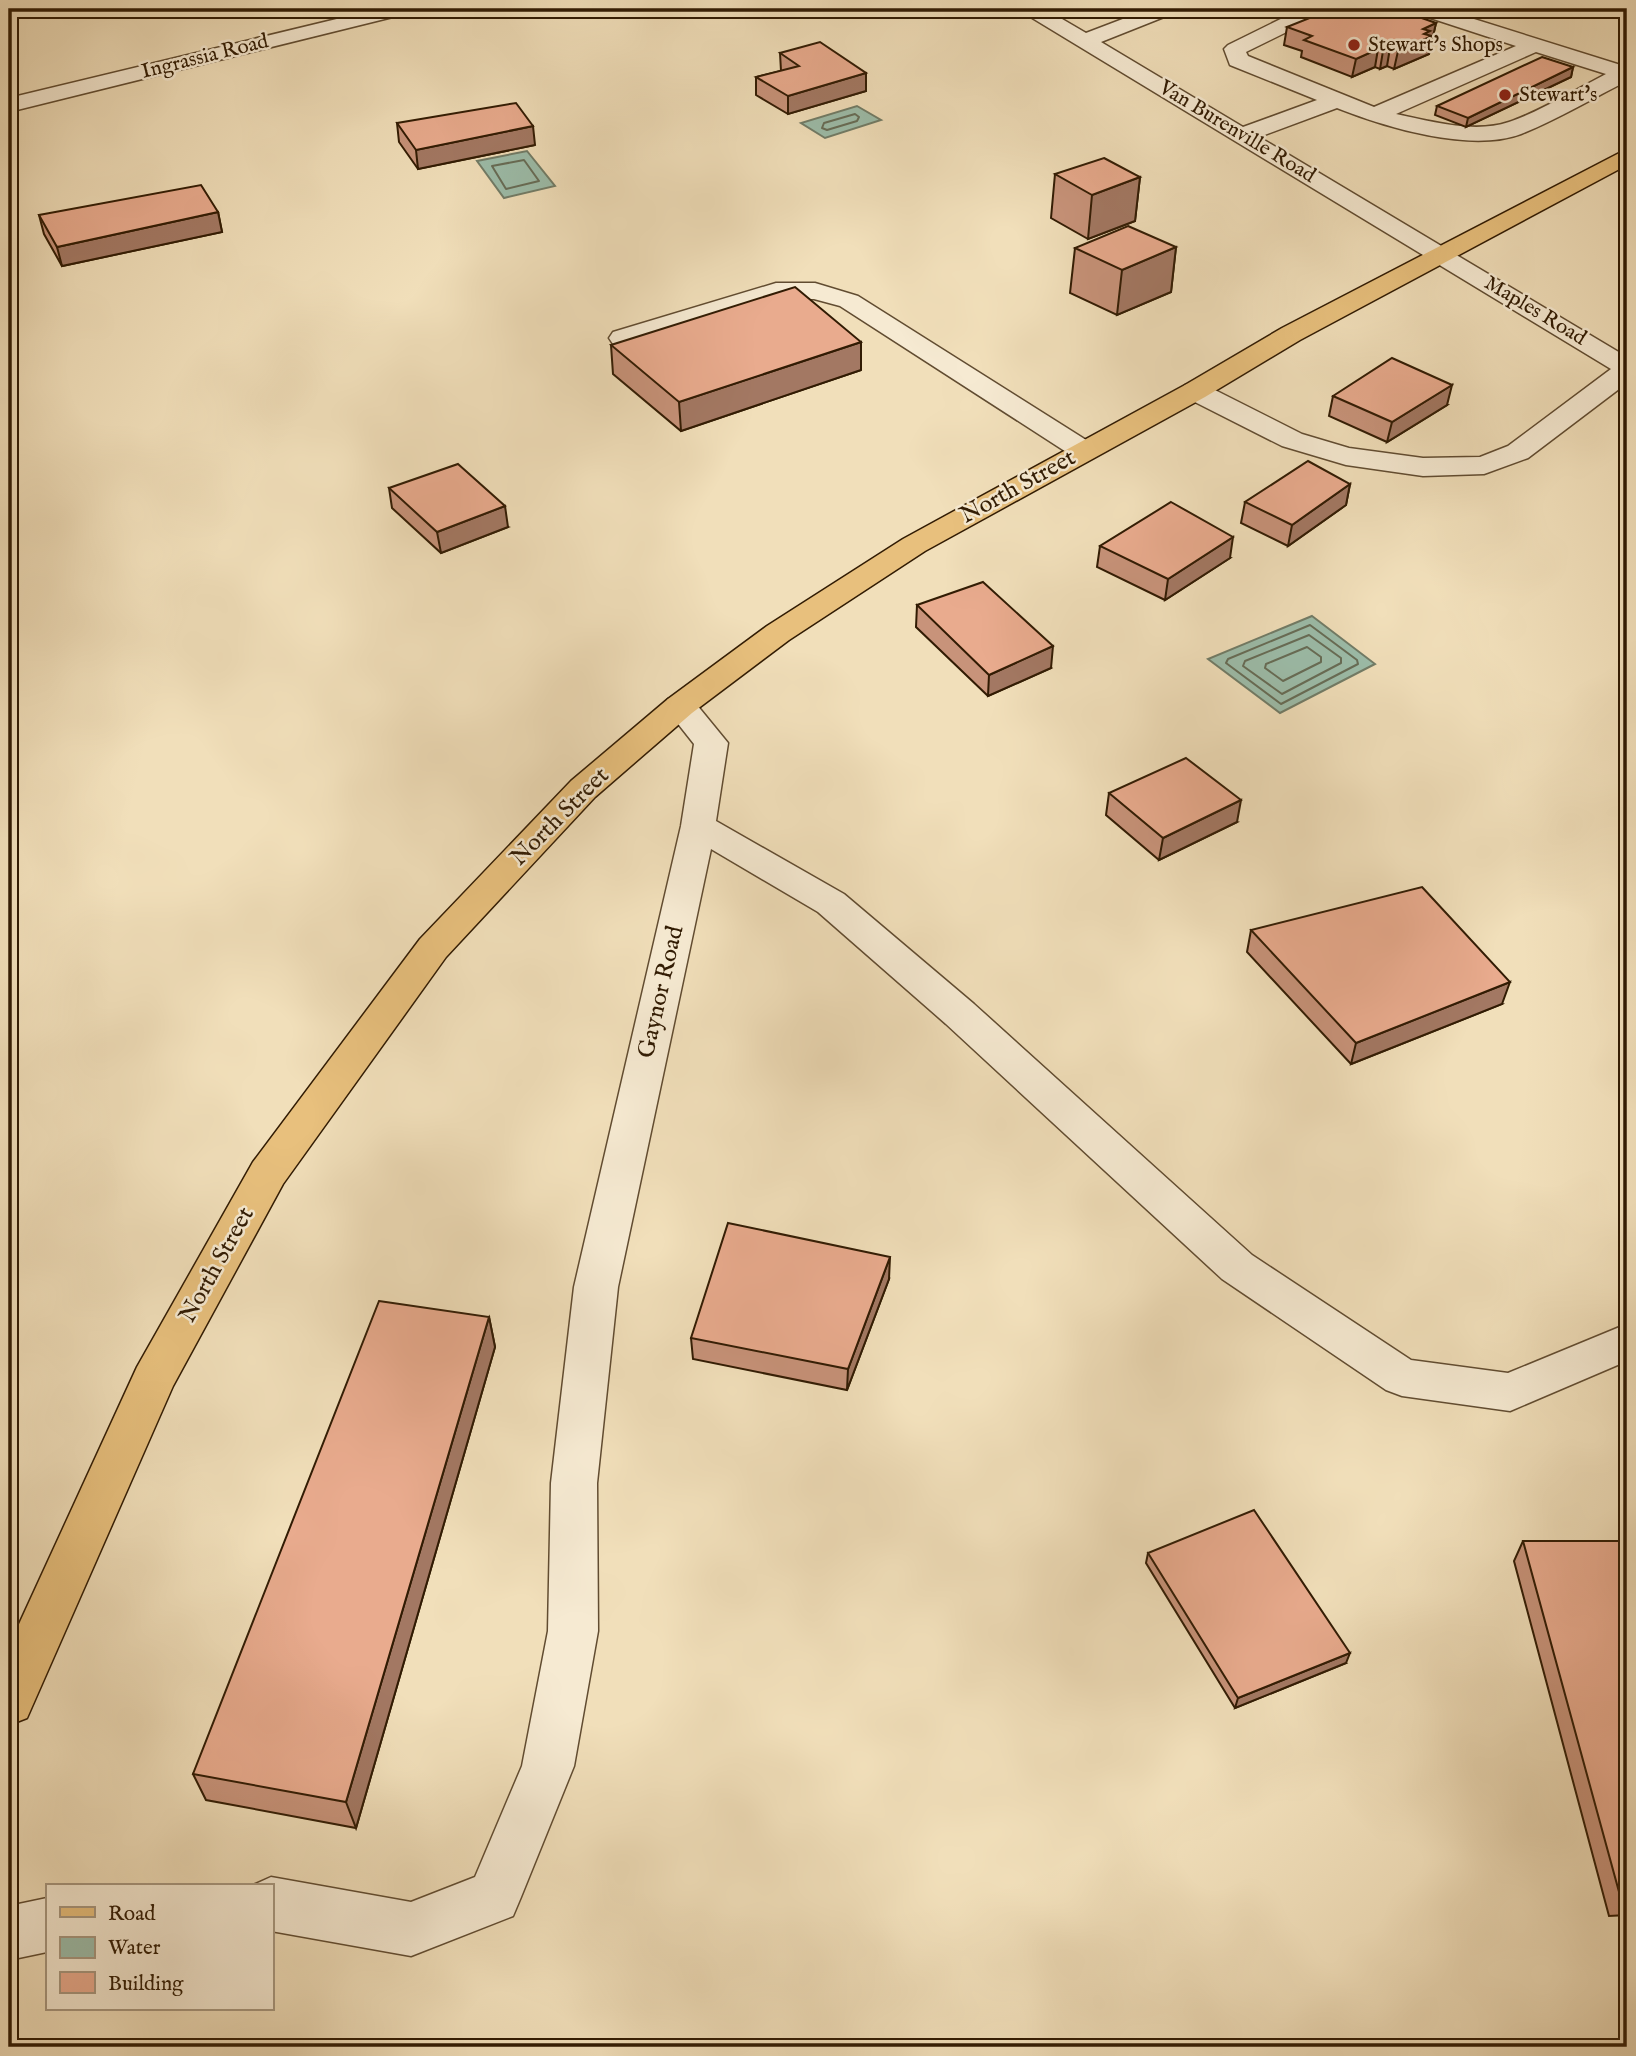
<svg xmlns="http://www.w3.org/2000/svg" width="1636" height="2056" font-family="'IM FELL English',serif">
<style>
.water{fill:#9cbdaa;stroke:#717c67;stroke-width:2}
.lines{fill:none;stroke-linecap:round;stroke-linejoin:round}
.shore{stroke:#666c56;stroke-width:2}
.minor-casing{stroke:#614c31;stroke-width:3}
.major-casing{stroke:#311b03;stroke-width:3}
.minor{fill:#f6ead2;fill-rule:evenodd}
.major{fill:#e8c07d;fill-rule:evenodd}
.wall{fill:#c8937a;stroke:#311b03;stroke-width:2}
.shaded-wall{fill:#a37863;stroke:#311b03;stroke-width:2}
.building{fill:#e9ab8e;stroke:#311b03;stroke-width:2}
.poi-dot{fill:#8f2418;stroke:#f6ead2;stroke-width:2.5}
.labels{text-anchor:middle;dominant-baseline:central;stroke-width:5;stroke-linejoin:round;paint-order:stroke}
.far-poi-label{font-size:21px;fill:#311b03;stroke:#f6ead2;text-anchor:start}
.far-street-label{font-size:21px;fill:#311b03;stroke:#f6ead2}
.street-label{font-size:24px;fill:#311b03;stroke:#f6ead2}
</style>
<rect width="100%" height="100%" fill="#f1dfba"/>
<filter id="stains"><feTurbulence type="fractalNoise" baseFrequency=".00286" numOctaves="4"/><feColorMatrix values="0 0 0 0 .2 0 0 0 0 .09 0 0 0 0 .02 0 0 0 .5 -.17"/></filter>
<radialGradient id="worn" r=".72"><stop offset=".6" stop-color="#630" stop-opacity="0"/><stop offset="1" stop-color="#630" stop-opacity=".3"/></radialGradient>
<g class="water">
<path d="M857,106L881,120L825,138L801,123Z"/>
<path d="M527,151L555,186L504,198L477,161Z"/>
<path d="M1312,616L1375,664L1280,713L1208,659Z"/>
</g>
<g class="lines">
<g class="shore">
<path d="M855,114L859,117L857,121L827,130L822,128L824,123Z"/>
<path d="M524,160L539,181L506,189L492,166Z"/>
<path d="M1310,625L1357,660L1358,664L1281,704L1226,663L1228,659Z"/>
<path d="M1309,635L1341,658V663L1282,694L1243,666L1245,661Z"/>
<path d="M1307,647L1321,657V662L1283,681L1265,668L1266,664Z"/>
</g>
<g class="minor-casing">
<g id="minor">
<path d="M378,9H412L409,13L9,112V98Z"/>
<path d="M1021,9H1045L1086,33L1149,9H1177L1174,13L1101,42L1243,127L1317,100L1230,65L1224,49L1228,45L1301,9H1333L1330,13L1317,17L1246,52L1248,56L1374,107L1516,46L1415,13L1412,9H1442L1627,67V81C1593,98 1557,120 1521,134C1470,153 1385,127 1337,108L1259,137L1627,357V383L1528,458L1484,474L1423,476L1346,465L1282,446L1185,397L1181,391L1185,385L1195,383L1205,385L1302,434L1349,448L1423,458L1480,457L1508,446L1611,369L1024,13ZM1536,52L1606,74C1577,89 1539,112 1509,122C1474,134 1430,121 1396,114Z"/>
<path d="M776,283H815L858,296L1094,445L1098,451L1094,457L1084,459L1074,457L840,306L814,299H778L622,346L613,344L609,338L613,332Z"/>
<path d="M680,696L692,699L728,743L716,821L844,894L974,1004L1252,1255L1411,1360L1508,1373L1627,1324V1361L1510,1411L1402,1396L1386,1390L1222,1279L946,1024L818,912L711,849L618,1287L597,1483L598,1631L574,1766L521,1897L513,1916L411,1956L271,1931V1886H251L271,1877L411,1902L475,1877L522,1766L548,1631L551,1483L574,1287L681,826L694,744L664,706L668,699Z"/>
<path d="M47,1898V1952L9,1960V1906Z"/>
</g>
</g>
<g class="major-casing">
<path id="major" d="M1627,149V165L1300,340L1205,397L925,551L789,640L692,713L595,797L446,957L283,1184L173,1386L27,1718L9,1725V1646L137,1367L253,1162L420,939L571,781L668,699L767,626L903,539L1185,385L1282,328Z"/>
</g>
<use href="#minor" class="minor"/>
<use href="#major" class="major"/>
</g>
<g class="wall">
<path d="M1436,23L1429,54L1394,69L1387,66L1380,69L1375,67L1352,77L1301,57L1302,51L1284,45L1287,27Z"/>
<path d="M780,53L866,73V91L788,114L756,95V77L781,71Z"/>
<path d="M1573,67L1571,77L1466,127L1435,115L1437,106Z"/>
<path d="M397,123L535,145L418,169L399,142Z"/>
<path d="M1055,174L1140,177L1135,221L1088,239L1051,218Z"/>
<path d="M218,212L222,232L62,266L44,234L39,215Z"/>
<path d="M1176,247L1171,292L1117,315L1070,293L1075,248Z"/>
<path d="M611,345L861,370L681,431L613,374Z"/>
<path d="M1333,396L1447,405L1387,442L1329,416Z"/>
<path d="M1350,484L1346,505L1288,546L1241,523L1245,502Z"/>
<path d="M389,488L508,527L441,553L392,508Z"/>
<path d="M1100,546L1230,558L1165,600L1097,567Z"/>
<path d="M917,605L1051,668L988,696L916,627Z"/>
<path d="M1109,793L1237,822L1159,860L1106,815Z"/>
<path d="M1251,930L1502,1004L1351,1064L1247,952Z"/>
<path d="M889,1279L847,1390L693,1359L691,1338Z"/>
<path d="M489,1317L495,1347L356,1828L206,1800L193,1774Z"/>
<path d="M1523,1541H1627V1915L1609,1916L1514,1561Z"/>
<path d="M1148,1553L1346,1663L1235,1708L1146,1563Z"/>
</g>
<g class="shaded-wall">
<path d="M1436,23L1429,54L1394,69L1398,51L1423,29Z"/>
<path d="M1390,48L1387,66L1380,69L1383,51Z"/>
<path d="M1378,49L1375,67L1352,77L1356,59Z"/>
<path d="M1573,67L1571,77L1466,127L1468,118Z"/>
<path d="M866,73V91L788,114V96Z"/>
<path d="M533,126L535,145L418,169L416,150Z"/>
<path d="M1140,177L1135,221L1088,239L1092,195Z"/>
<path d="M218,212L222,232L62,266L57,247Z"/>
<path d="M1176,247L1171,292L1117,315L1122,270Z"/>
<path d="M861,342V370L681,431L679,402Z"/>
<path d="M1452,385L1447,405L1387,442L1392,422Z"/>
<path d="M1350,484L1346,505L1288,546L1292,525Z"/>
<path d="M505,506L508,527L441,553L437,532Z"/>
<path d="M1233,537L1230,558L1165,600L1168,579Z"/>
<path d="M1053,646L1051,668L988,696L989,675Z"/>
<path d="M1241,800L1237,822L1159,860L1163,838Z"/>
<path d="M1510,982L1502,1004L1351,1064L1356,1043Z"/>
<path d="M890,1257L889,1279L847,1390L848,1369Z"/>
<path d="M489,1317L495,1347L356,1828L346,1802Z"/>
<path d="M1350,1653L1346,1663L1235,1708L1238,1698Z"/>
</g>
<g class="building">
<path d="M1332,9H1396L1436,23L1423,29L1430,31L1424,34L1432,36L1398,51L1390,48L1383,51L1378,49L1356,59L1304,40L1312,36L1287,27Z"/>
<path d="M820,42L866,73L788,96L756,77L799,66L780,53Z"/>
<path d="M1542,57L1573,67L1468,118L1437,106Z"/>
<path d="M516,103L533,126L416,150L397,123Z"/>
<path d="M1104,158L1140,177L1092,195L1055,174Z"/>
<path d="M201,185L218,212L57,247L39,215Z"/>
<path d="M1128,226L1176,247L1122,270L1075,248Z"/>
<path d="M795,287L861,342L679,402L611,345Z"/>
<path d="M1392,358L1452,385L1392,422L1333,396Z"/>
<path d="M1308,461L1350,484L1292,525L1245,502Z"/>
<path d="M458,464L505,506L437,532L389,488Z"/>
<path d="M1171,502L1233,537L1168,579L1100,546Z"/>
<path d="M983,582L1053,646L989,675L917,605Z"/>
<path d="M1186,758L1241,800L1163,838L1109,793Z"/>
<path d="M1422,887L1510,982L1356,1043L1251,930Z"/>
<path d="M728,1223L890,1257L848,1369L691,1338Z"/>
<path d="M379,1301L489,1317L346,1802L193,1774Z"/>
<path d="M1254,1510L1350,1653L1238,1698L1148,1553Z"/>
<path d="M1523,1541H1627V1898L1621,1899Z"/>
</g>
<g class="poi-dot">
<circle cx="1354" cy="45" r="7"/>
<circle cx="1505" cy="95" r="7"/>
</g>
<g class="labels">
<g class="far-poi-label">
<text x="1368" y="45">Stewart's Shops</text>
<text x="1519" y="95">Stewart's</text>
</g>
<g class="far-street-label">
<text transform="translate(205 57) rotate(-14)">Ingrassia Road</text>
<text transform="translate(1237 132) rotate(31)">Van Burenville Road</text>
<text transform="translate(1535 311) rotate(31)">Maples Road</text>
</g>
<g class="street-label">
<text transform="translate(1018 487) rotate(-29)">North Street</text>
<text transform="translate(560 817) rotate(-45)">North Street</text>
<text transform="translate(661 992) rotate(-77)">Gaynor Road</text>
<text transform="translate(217 1265) rotate(-61)">North Street</text>
</g>
</g>
<rect width="1636" height="2056" fill="none" stroke="#f1dfba" stroke-width="35"/>
<rect x="10" y="10" width="1615" height="2035" fill="none" stroke="#311b03" stroke-width="3.5"/>
<rect x="18" y="18" width="1601" height="2021" fill="none" stroke="#311b03" stroke-width="2"/>
<rect x="46" y="1884" width="228" height="126" fill="#f6ead2" stroke="#a7977f" stroke-width="2"/>
<rect x="60" y="1907" width="35" height="10" fill="#e8c07d" stroke="#a7977f" stroke-width="2"/>
<text x="108" y="1920" font-size="21" fill="#311b03">Road</text>
<rect x="60" y="1937" width="35" height="21" fill="#9cbdaa" stroke="#a7977f" stroke-width="2"/>
<text x="108" y="1954" font-size="21" fill="#311b03">Water</text>
<rect x="60" y="1972" width="35" height="21" fill="#e9ab8e" stroke="#a7977f" stroke-width="2"/>
<text x="108" y="1990" font-size="21" fill="#311b03">Building</text>
<rect width="100%" height="100%" filter="url(#stains)"/>
<rect width="100%" height="100%" fill="url(#worn)"/>
</svg>
